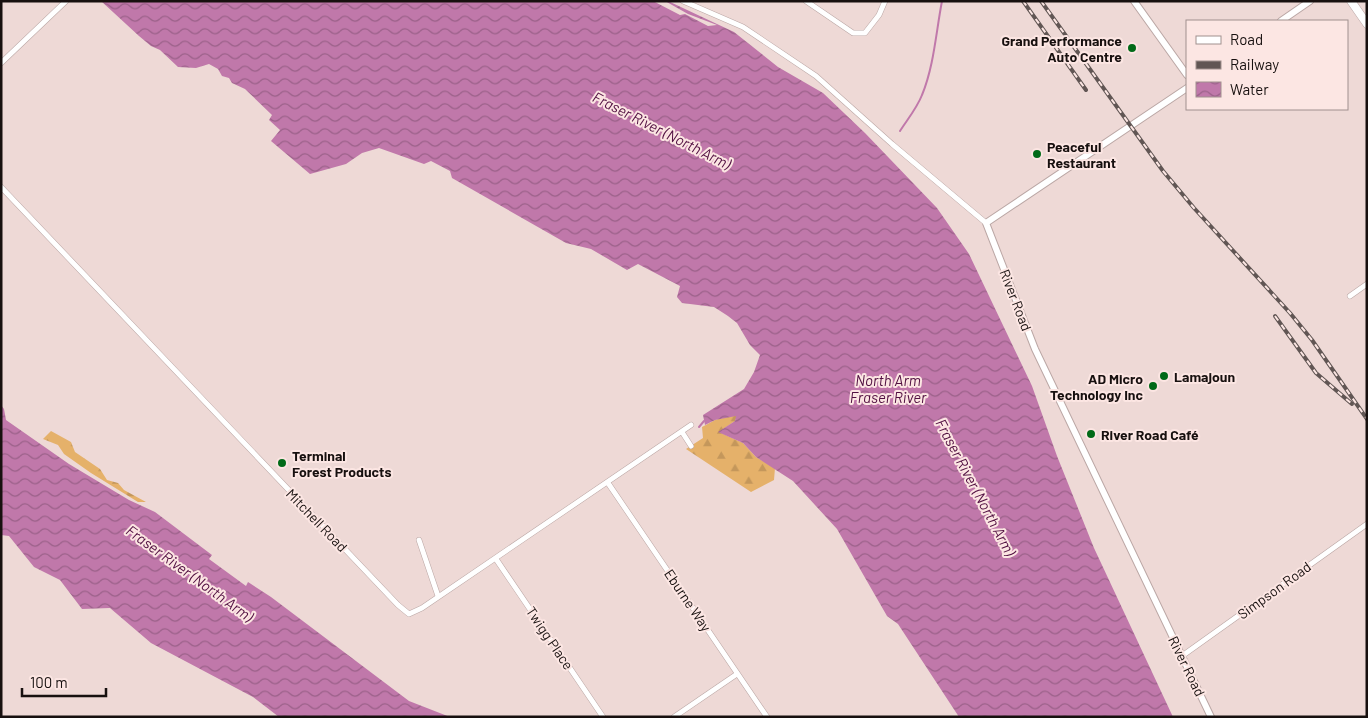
<svg xmlns="http://www.w3.org/2000/svg" width="1368" height="718" font-family="Barlow,sans-serif">
<style>
.forest{fill:url(#forest-firs)}
.water{fill:url(#water-waves)}
.pier{fill:#eed9d6}
.lines{fill:none;stroke-linecap:round;stroke-linejoin:round}
.stream{stroke:#c078aa;stroke-width:2}
.minor-casing{stroke:#bba7a5;stroke-width:6}
.tertiary-casing{stroke:#bba7a5;stroke-width:8}
.secondary-casing{stroke:#bba7a5;stroke-width:9}
.minor{stroke:#fff;stroke-width:5}
.tertiary{stroke:#fff;stroke-width:6}
.secondary{stroke:#fff;stroke-width:8}
.rail-casing{stroke:#615654;stroke-width:4}
.rail{stroke:#fce6e3;stroke-width:2;stroke-dasharray:5.5;stroke-linecap:butt}
.poi-dot{fill:#016a18;stroke:#fce6e3;stroke-width:2}
.labels{text-anchor:middle;dominant-baseline:central;stroke-width:4;stroke-linejoin:round;paint-order:stroke}
.poi-label{font-size:14px;font-weight:bold;fill:#17100f;stroke:#fce6e3;text-anchor:start}
.street-label{font-size:14px;fill:#17100f;stroke:#fce6e3}
.water-label{font-size:15px;font-style:italic;fill:#510f41;stroke:#fce6e3}
</style>
<defs>
<pattern id="forest-firs" width="22" height="20" patternUnits="userSpaceOnUse" patternTransform="scale(1.25)"><rect width="22" height="20" fill="#e5b16a"/><path d="M5 1l3.5 6h-7zM16 11l3.5 6h-7z" fill="#c4975b"/></pattern>
<pattern id="water-waves" width="16" height="10" patternUnits="userSpaceOnUse" patternTransform="scale(1.25)"><rect width="16" height="10" fill="#c078aa"/><path d="M0 5q4-4 8 0t8 0" fill="none" stroke="#9b6189"/></pattern>
</defs>
<rect width="100%" height="100%" fill="#eed9d6"/>
<g class="forest">
<path d="M735,415L737,416L735,421L719,432L743,443L756,457L775,468L774,480L751,492L686,449L703,438L702,427L715,420Z"/>
<path d="M51,431L71,442L75,452L100,469L107,480L118,483L124,490L146,502H138L91,473L64,454L58,445L43,439Z"/>
</g>
<g class="water">
<path d="M101,1H668L734,32L778,67L823,93L865,133L937,208L969,254L1032,386L1057,456L1094,548L1173,717H959L898,624L887,616L837,529L793,481L756,457L743,443L718,432L735,421L736,416L715,420L705,425L703,415L744,389L754,372L760,355L750,345L737,323L728,316L714,307L682,303L677,297L680,286L638,264L627,270L591,249L566,243L452,178L450,171L431,161L424,164L379,148L362,153L346,164L310,174L271,141L280,130L269,120L272,115L245,89L232,83L229,78L222,76L218,69L209,64L196,68L178,67L160,50L151,46L139,36Z"/>
<path d="M1,405L4,409L6,420L69,464L129,500L155,512L212,555L209,559L246,586L248,582L271,597L409,701L450,717H279L253,697L151,643L110,608L82,609L60,580L34,567L9,536L1,535Z"/>
</g>
<path class="pier" d="M653,1H665L688,14L717,25L708,26L685,14L680,15Z"/>
<g class="lines">
<g class="stream">
<path d="M900,131C907,120 917,108 922,95C934,66 936,32 942,1"/>
<path d="M699,427L704,421"/>
</g>
<g class="minor-casing">
<g id="minor">
<path d="M683,1L743,27L816,76L892,144L986,223"/>
<path d="M806,1L853,33H865L879,15L885,1"/>
<path d="M1,63L66,1"/>
<path d="M1,187L398,605L409,614L422,608L691,425"/>
<path d="M1350,296L1367,284"/>
<path d="M682,432L691,446"/>
<path d="M608,483L767,717"/>
<path d="M419,540L438,596"/>
<path d="M496,559L603,717"/>
<path d="M1182,656L1367,524"/>
<path d="M674,717L737,674"/>
</g>
</g>
<g class="tertiary-casing">
<g id="tertiary">
<path d="M1134,1L1187,75"/>
<path d="M1281,21L1310,1"/>
<path d="M1187,88L986,223L1035,349L1211,717"/>
</g>
</g>
<g class="secondary-casing">
<path id="secondary" d="M1351,1L1367,24"/>
</g>
<use href="#minor" class="minor"/>
<use href="#tertiary" class="tertiary"/>
<use href="#secondary" class="secondary"/>
<g class="rail-casing">
<g id="rail">
<path d="M1023,1L1086,90"/>
<path d="M1041,1L1163,171L1194,208L1290,313L1312,340L1367,419"/>
<path d="M1275,316L1316,373L1352,404"/>
</g>
</g>
<use href="#rail" class="rail"/>
</g>
<g class="poi-dot">
<circle cx="1132" cy="48" r="5"/>
<circle cx="1037" cy="154" r="5"/>
<circle cx="1164" cy="376" r="5"/>
<circle cx="1153" cy="386" r="5"/>
<circle cx="1091" cy="434" r="5"/>
<circle cx="282" cy="463" r="5"/>
</g>
<g class="labels">
<g class="poi-label">
<text x="1122" y="40" text-anchor="end">Grand Performance<tspan x="1122" dy="16">Auto Centre</tspan></text>
<text x="1047" y="146">Peaceful<tspan x="1047" dy="16">Restaurant</tspan></text>
<text x="1174" y="376">Lamajoun</text>
<text x="1143" y="378" text-anchor="end">AD Micro<tspan x="1143" dy="16">Technology Inc</tspan></text>
<text x="1101" y="434">River Road Café</text>
<text x="292" y="455">Terminal<tspan x="292" dy="16">Forest Products</tspan></text>
</g>
<g class="street-label">
<text transform="translate(1016 300) rotate(69)">River Road</text>
<text transform="translate(317 520) rotate(46)">Mitchell Road</text>
<text transform="translate(1274 590) rotate(-36)">Simpson Road</text>
<text transform="translate(688 600) rotate(56)">Eburne Way</text>
<text transform="translate(550 638) rotate(56)">Twigg Place</text>
<text transform="translate(1187 666) rotate(64)">River Road</text>
</g>
<g class="water-label">
<text transform="translate(662 130) rotate(27)">Fraser River (North Arm)</text>
<text x="888" y="380">North Arm<tspan x="888" dy="17">Fraser River</tspan></text>
<text transform="translate(976 487) rotate(62)">Fraser River (North Arm)</text>
<text transform="translate(190 573) rotate(36)">Fraser River (North Arm)</text>
</g>
</g>
<rect width="1368" height="718" fill="none" stroke="#17100f" stroke-width="5"/>
<rect x="1186" y="20" width="162" height="90" fill="#fce6e3" stroke="#a0908e"/>
<rect x="1196" y="36" width="25" height="8" fill="#ffffff" stroke="#a0908e"/>
<text x="1230" y="45" font-size="15" fill="#17100f">Road</text>
<rect x="1196" y="61" width="25" height="8" fill="#615654" stroke="#a0908e"/>
<text x="1230" y="70" font-size="15" fill="#17100f">Railway</text>
<rect x="1196" y="82" width="25" height="15" fill="url(#water-waves)" stroke="#a0908e"/>
<text x="1230" y="95" font-size="15" fill="#17100f">Water</text>
<path d="M22 688v8h84v-8" fill="none" stroke="#17100f" stroke-width="2.5"/>
<text x="30" y="688" font-size="15" fill="#17100f" stroke="#fce6e3" stroke-width="4" paint-order="stroke">100 m</text>
</svg>
